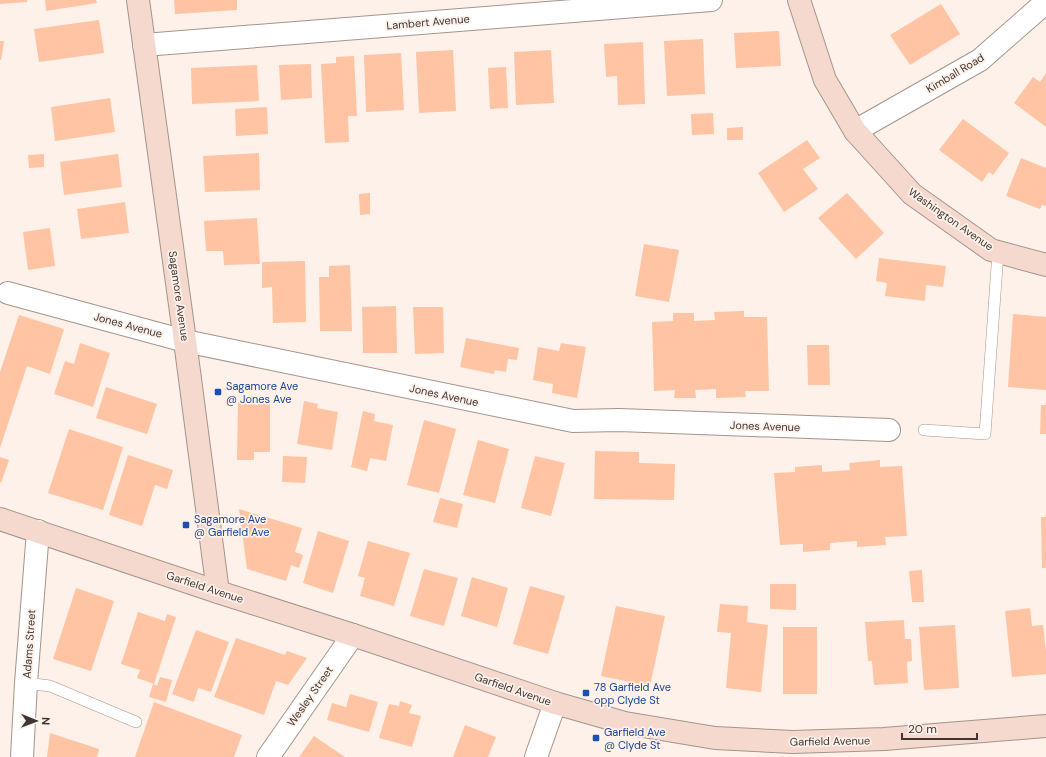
<svg xmlns="http://www.w3.org/2000/svg" width="1046" height="757" font-family="'DM Sans',sans-serif">
<style>
.building{fill:#fec4a3}
.lines{fill:none;stroke-linecap:round;stroke-linejoin:round}
.lane-casing{stroke:#a3958c;stroke-width:12}
.street-casing{stroke:#a3958c;stroke-width:24}
.secondary-casing{stroke:#a3958c;stroke-width:24}
.lane{stroke:#fff;stroke-width:11}
.street{stroke:#fff;stroke-width:22}
.secondary{stroke:#f5d8ce;stroke-width:22}
.transit-dot{fill:#1a4fb4;stroke:#fef1e9;stroke-width:1.5}
.labels{text-anchor:middle;dominant-baseline:central;stroke-width:3.5;stroke-linejoin:round;paint-order:stroke}
.street-label{font-size:11px;fill:#3d3633;stroke:#fef1e9}
.transit-label{font-size:11px;fill:#164399;stroke:#fef1e9;text-anchor:start}
</style>
<rect width="100%" height="100%" fill="#fef1e9"/>
<g class="building">
<path d="M0,0H27V2L0,4Z"/>
<path d="M45,0H96L97,3L46,11Z"/>
<path d="M174,0H237V10L175,14Z"/>
<path d="M941,4L960,34L910,65L890,35Z"/>
<path d="M99,20L104,53L39,62L34,29Z"/>
<path d="M779,31L781,66L736,68L734,33Z"/>
<path d="M703,39L705,94L667,96L664,41Z"/>
<path d="M0,41H4L1,60H0Z"/>
<path d="M643,42L645,104L618,105L617,76L606,77L604,44Z"/>
<path d="M453,50L456,111L419,113L416,52Z"/>
<path d="M551,50L554,103L516,105L514,52Z"/>
<path d="M401,53L404,110L366,112L364,55Z"/>
<path d="M354,56L357,116H348L349,142L325,143L321,64L336,63V57Z"/>
<path d="M311,64L312,98L281,100L279,65Z"/>
<path d="M257,65L259,101L192,104L191,68Z"/>
<path d="M506,67L508,108L490,109L488,68Z"/>
<path d="M1046,73V127L1014,103L1033,77L1040,82Z"/>
<path d="M110,98L115,132L55,141L51,107Z"/>
<path d="M267,107L268,134L236,136L235,109Z"/>
<path d="M713,113L714,134L692,135L691,114Z"/>
<path d="M963,119L1009,153L993,175L989,172L982,182L939,150Z"/>
<path d="M743,127V140H727V128Z"/>
<path d="M807,140L820,158L803,169L818,189L784,212L758,173Z"/>
<path d="M259,153L260,190L205,192L203,156Z"/>
<path d="M44,154V167L29,168L28,155Z"/>
<path d="M118,154L122,187L64,195L60,162Z"/>
<path d="M1021,158L1046,168V206L1042,205L1040,209L1006,196Z"/>
<path d="M370,193V214L360,215L359,194Z"/>
<path d="M847,193L884,233L856,259L818,218Z"/>
<path d="M125,202L129,233L81,239L77,209Z"/>
<path d="M257,218L260,264L224,265L223,251H206L204,221Z"/>
<path d="M50,228L55,266L28,270L23,232Z"/>
<path d="M644,244L679,250L669,302L635,296Z"/>
<path d="M879,258L946,266L943,287L926,285L925,301L885,296L887,283L876,281Z"/>
<path d="M305,261L306,322L273,323L272,287L262,288V262Z"/>
<path d="M350,265L352,331H320L319,277H329V266Z"/>
<path d="M396,306L397,353H363L362,307Z"/>
<path d="M413,307H443L444,353L415,354Z"/>
<path d="M744,311V317H767L769,391H745L746,397L716,398V389L695,390L696,398H674L675,390L654,391L652,322L673,321V313H694V321L715,320L714,312Z"/>
<path d="M1013,314L1046,317V390L1008,387Z"/>
<path d="M19,315L64,329L50,374L27,366L0,448V372Z"/>
<path d="M466,338L519,348L517,360L508,359L506,372L495,370L494,374L460,367Z"/>
<path d="M80,343L110,353L93,407L54,394L65,361L74,364Z"/>
<path d="M561,343L586,347L577,398L552,393L553,384L533,380L538,347L559,351Z"/>
<path d="M807,345H829L830,385H808Z"/>
<path d="M106,387L157,404L147,434L96,418Z"/>
<path d="M304,401L318,404L317,408L338,412L332,450L297,444Z"/>
<path d="M238,402L270,403V452H254V460H237Z"/>
<path d="M1041,405H1046V434H1040Z"/>
<path d="M363,411L375,414L374,421L393,425L386,461L370,458L367,471L351,467Z"/>
<path d="M424,420L456,429L439,493L407,485Z"/>
<path d="M69,429L123,447L103,510L48,493Z"/>
<path d="M478,440L509,449L495,503L463,495Z"/>
<path d="M595,451L639,452V463L675,464L674,500L594,499Z"/>
<path d="M128,455L173,470L167,489L155,485L142,526L109,515Z"/>
<path d="M283,456L307,457L305,483L282,482Z"/>
<path d="M535,456L565,463L551,516L521,508Z"/>
<path d="M0,457L9,460L1,483L0,482Z"/>
<path d="M880,460V467L902,466L907,536L885,537L886,545L857,547V541L830,543V550L803,552V544L780,545L774,473L795,472V467L822,465V472L850,470L849,463Z"/>
<path d="M440,498L463,504L457,528L433,522Z"/>
<path d="M239,509L302,528L295,552L303,555L299,568L291,565L286,581L247,569Z"/>
<path d="M1041,517H1046V568H1042Z"/>
<path d="M318,531L349,541L333,593L303,583Z"/>
<path d="M368,541L410,553L394,606L360,596L365,578L358,576Z"/>
<path d="M424,569L458,578L444,626L410,616Z"/>
<path d="M922,570L924,602H912L909,571Z"/>
<path d="M472,577L508,588L497,627L461,616Z"/>
<path d="M770,584H796V610L770,609Z"/>
<path d="M530,586L565,596L548,654L513,644Z"/>
<path d="M76,588L114,601L91,671L53,659Z"/>
<path d="M720,604L748,606L747,622L768,625L761,692L726,688L731,633L717,632Z"/>
<path d="M616,606L665,616L650,686L601,676Z"/>
<path d="M1030,608L1032,626L1043,625L1046,651V674L1012,677L1005,611Z"/>
<path d="M138,612L165,621L167,614L176,617L154,684L137,678L140,670L121,664Z"/>
<path d="M904,620L905,639H911L912,661L907,662L908,683L874,685L872,661H868L865,622Z"/>
<path d="M955,625L959,688L924,690L919,627Z"/>
<rect x="783" y="627" width="34" height="67"/>
<path d="M196,630L229,642L211,692L198,688L194,702L172,694Z"/>
<path d="M236,638L285,655L287,651L307,658L288,685L276,681L264,715L214,697Z"/>
<path d="M160,677L172,680L166,702L149,697L153,684L157,686Z"/>
<path d="M350,694L378,702L369,732L327,720L332,703L346,707Z"/>
<path d="M400,701L412,705L409,713L421,716L412,747L379,738L389,704L399,706Z"/>
<path d="M154,702L242,735L234,757H135Z"/>
<path d="M465,725L496,737L488,757H453Z"/>
<path d="M50,733L99,749L97,757H47Z"/>
<path d="M314,736L345,757H299Z"/>
</g>
<g class="lines">
<g class="lane-casing">
<g id="lane">
<path d="M924,430L985,434L998,252"/>
<path d="M26,683L50,686L136,722"/>
</g>
</g>
<g class="street-casing">
<g id="street">
<path d="M144,45L711,0"/>
<path d="M855,131L980,60L1046,2"/>
<path d="M8,293L185,341L573,421L619,420L889,430"/>
<path d="M22,757L26,683L38,531"/>
<path d="M268,757L353,635"/>
<path d="M536,757L555,703"/>
</g>
</g>
<g class="secondary-casing">
<g id="secondary">
<path d="M138,0L185,341L218,592"/>
<path d="M799,0L825,80L855,131L912,194L991,250L1046,265"/>
<path d="M0,519L218,592L353,635L555,703L625,723L715,738L793,742L884,739L1046,726"/>
</g>
</g>
<use href="#lane" class="lane"/>
<use href="#street" class="street"/>
<use href="#secondary" class="secondary"/>
</g>
<g class="transit-dot">
<rect x="214" y="388" width="8" height="8" rx="2"/>
<rect x="182" y="521" width="8" height="8" rx="2"/>
<rect x="582" y="689" width="8" height="8" rx="2"/>
<rect x="592" y="734" width="8" height="8" rx="2"/>
</g>
<g class="labels">
<g class="street-label">
<text transform="translate(428 22) rotate(-5)">Lambert Avenue</text>
<text transform="translate(955 73) rotate(-31)">Kimball Road</text>
<text transform="translate(951 219) rotate(35)">Washington Avenue</text>
<text transform="translate(179 296) rotate(82)">Sagamore Avenue</text>
<text transform="translate(128 325) rotate(15)">Jones Avenue</text>
<text transform="translate(444 395) rotate(12)">Jones Avenue</text>
<text transform="translate(765 426) rotate(2)">Jones Avenue</text>
<text transform="translate(205 587) rotate(18)">Garfield Avenue</text>
<text transform="translate(29 644) rotate(-86)">Adams Street</text>
<text transform="translate(513 689) rotate(19)">Garfield Avenue</text>
<text transform="translate(310 696) rotate(-55)">Wesley Street</text>
<text transform="translate(830 741) rotate(-1)">Garfield Avenue</text>
</g>
<g class="transit-label">
<text x="226" y="386">Sagamore Ave<tspan x="226" dy="13">@ Jones Ave</tspan></text>
<text x="194" y="519">Sagamore Ave<tspan x="194" dy="13">@ Garfield Ave</tspan></text>
<text x="594" y="687">78 Garfield Ave<tspan x="594" dy="13">opp Clyde St</tspan></text>
<text x="604" y="732">Garfield Ave<tspan x="604" dy="13">@ Clyde St</tspan></text>
</g>
</g>
<g transform="translate(36 721) rotate(91)" stroke="#fef1e9" stroke-width="3" paint-order="stroke">
<path d="M0-3L7 15L0 10L-7 15Z" fill="#3d3633"/>
<text y="-6" font-size="11" font-weight="bold" text-anchor="middle" fill="#3d3633">N</text>
</g>
<path d="M902 733v6h75v-6" fill="none" stroke="#3d3633" stroke-width="2"/>
<text x="908" y="733" font-size="12" fill="#3d3633" stroke="#fef1e9" stroke-width="3" paint-order="stroke">20 m</text>
</svg>
